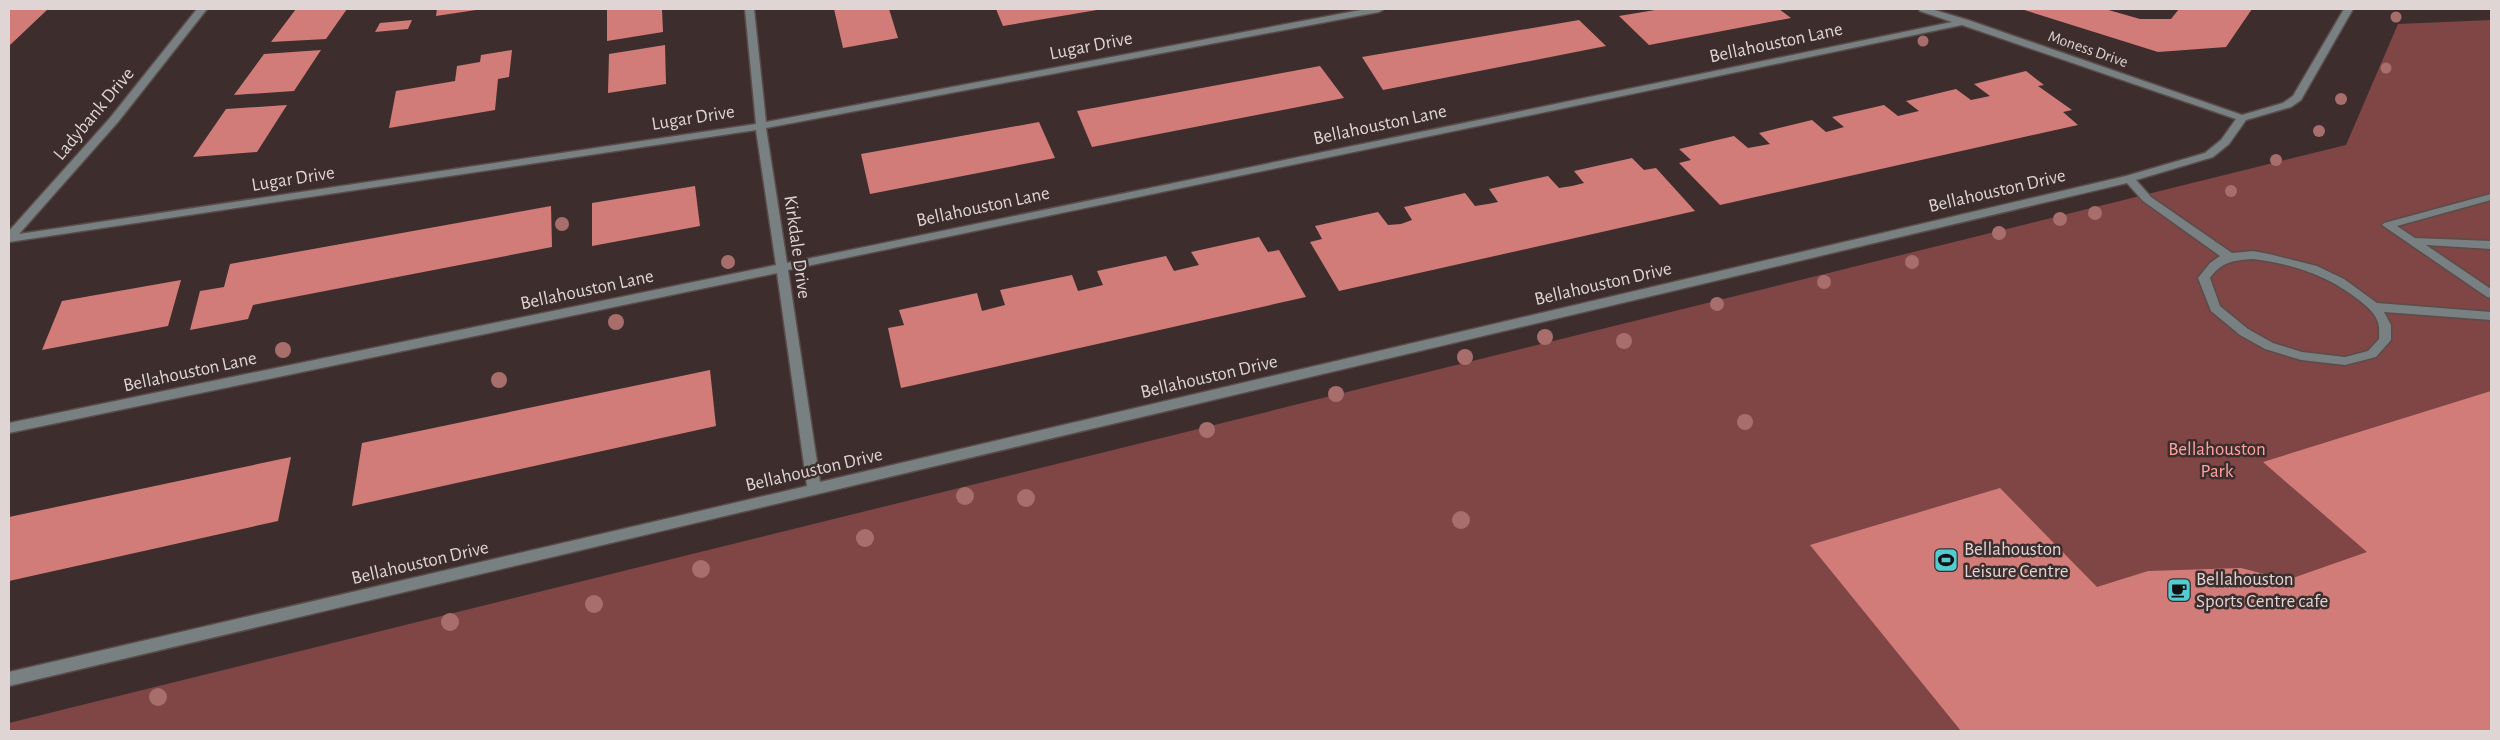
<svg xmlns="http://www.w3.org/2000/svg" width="2500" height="740" font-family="'Alegreya Sans',sans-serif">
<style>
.green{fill:#7f4645}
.building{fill:#d17c79}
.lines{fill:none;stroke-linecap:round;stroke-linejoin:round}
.minor-casing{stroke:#5a4c4b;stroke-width:3}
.minor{fill:#788081;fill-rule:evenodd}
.tree{fill:#a76e6c}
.labels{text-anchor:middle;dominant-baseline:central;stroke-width:5;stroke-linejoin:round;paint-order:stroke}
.far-street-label{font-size:16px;fill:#dfd5d5;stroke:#3d2e2d}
.street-label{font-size:19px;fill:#dfd5d5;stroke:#3d2e2d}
.park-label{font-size:19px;fill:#fea3a0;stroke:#3d2e2d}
.poi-label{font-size:19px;fill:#dfd5d5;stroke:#3d2e2d;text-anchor:start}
</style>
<rect width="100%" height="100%" fill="#3d2e2d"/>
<path class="green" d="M2491,20V731H9V723L2346,145L2398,24Z"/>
<g class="building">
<path d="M9,9H48L9,46Z"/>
<path d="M296,9H347L326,39L271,42Z"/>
<path d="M437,9H476V10L436,16Z"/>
<path d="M607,9H662L663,32L607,41Z"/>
<path d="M834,9H889L898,38L843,48Z"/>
<path d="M996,9H1097V10L1003,26Z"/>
<path d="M1661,9H1779L1791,18L1649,45L1619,16Z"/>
<path d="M2021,9H2105L2140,19H2171L2179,9H2252L2226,47L2158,52Z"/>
<path d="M412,20L408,29L375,32L380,23Z"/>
<path d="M1579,20L1606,46L1383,90L1362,57Z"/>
<path d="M665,45L666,84L608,93L609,54Z"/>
<path d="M321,50L294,91L234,95L264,54Z"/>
<path d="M512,50L509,77L498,79L495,110L389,128L396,91L455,81L457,66L480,62L481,55Z"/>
<path d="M1320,66L1344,98L1092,147L1077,111Z"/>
<path d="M2026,71L2044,85L2038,86L2072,110L2063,112L2078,125L1720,205L1679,163L1691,160L1679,149L1734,136L1748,148L1770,144L1759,133L1812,120L1826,132L1837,129L1844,127L1832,117L1884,105L1898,116L1919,111L1906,101L1956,89L1971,100L1990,96L1974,84Z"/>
<path d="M287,105L257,152L193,157L226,109Z"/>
<path d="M1039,122L1055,158L870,194L861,154Z"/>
<path d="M1632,158L1644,170L1656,168L1695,211L1339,291L1310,242L1322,239L1315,226L1378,212L1388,225L1401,224L1412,220L1404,207L1465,193L1475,206L1488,204L1498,202L1489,189L1548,176L1559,188L1572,186L1584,183L1574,171Z"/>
<path d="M695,186L700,226L592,246V203Z"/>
<path d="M551,206L552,247L253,305L248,319L190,330L200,291L224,287L230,264Z"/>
<path d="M1259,237L1268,252L1279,250L1306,297L901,388L888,328L904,325L899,310L977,293L982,311L1005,305L1000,290L1072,275L1078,291L1103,285L1097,271L1166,256L1174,271L1199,265L1191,252Z"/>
<path d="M181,280L168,326L42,350L62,301Z"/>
<path d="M710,370L716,426L352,506L362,443Z"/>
<path d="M2491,391V731H1961L1810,545L2000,488L2097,587L2148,571L2241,568L2287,580L2367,552L2263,462Z"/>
<path d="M291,457L278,521L9,581V517Z"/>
</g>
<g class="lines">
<g class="minor-casing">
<g id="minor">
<path d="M197,9H207L118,122L19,234L756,124L745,9H754L766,122L1366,9H1384L1379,12L766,128L787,263L1952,22L1920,11L1919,9H1931L1968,20L2242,115L2283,103L2293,96L2344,9H2353L2301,100L2291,107L2246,120L2229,144L2213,157L2136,180L2151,197L2232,253L2253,251L2269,254L2317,266L2344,279L2377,303L2491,312V320L2384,312L2391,325V340L2376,357L2345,365L2301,360L2265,349L2240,335L2211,311L2198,278L2210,263L2220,256L2143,201L2127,183L9,686V672L807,486L777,273L9,433V423L776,265L756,130L9,242V231L110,118ZM1962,25L2236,119L2221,140L2205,153L2126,176L820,482L788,270ZM2253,259C2293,264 2327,275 2359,300C2366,306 2374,312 2377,320C2380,326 2379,332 2379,339L2368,351L2345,357L2302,352L2273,343L2248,329L2220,306L2210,278C2221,262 2234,260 2253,259Z"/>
<path d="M2491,194V200L2397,226L2415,238L2491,241V249L2426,245L2491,289V298L2487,297L2382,225L2384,223Z"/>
</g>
</g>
<use href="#minor" class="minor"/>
</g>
<g class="tree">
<circle cx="2396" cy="17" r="5.5"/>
<circle cx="1923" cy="41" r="5.5"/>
<circle cx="2386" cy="68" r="5.5"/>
<circle cx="2341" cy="99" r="6"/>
<circle cx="2319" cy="131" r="6"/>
<circle cx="2276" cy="160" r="6"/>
<circle cx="2231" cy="191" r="6"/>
<circle cx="2095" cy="213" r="7"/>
<circle cx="2060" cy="219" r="7"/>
<circle cx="562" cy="224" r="7"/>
<circle cx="1999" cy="233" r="7"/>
<circle cx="728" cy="262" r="7"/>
<circle cx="1912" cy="262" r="7"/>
<circle cx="1824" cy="282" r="7"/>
<circle cx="1717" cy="304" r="7"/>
<circle cx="616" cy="322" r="8"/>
<circle cx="1545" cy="337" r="8"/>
<circle cx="1624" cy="341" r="8"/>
<circle cx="283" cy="350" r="8"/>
<circle cx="1465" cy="357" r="8"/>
<circle cx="499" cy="380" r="8"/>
<circle cx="1336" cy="394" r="8"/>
<circle cx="1745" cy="422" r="8"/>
<circle cx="1207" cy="430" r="8"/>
<circle cx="965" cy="496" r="9"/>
<circle cx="1026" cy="498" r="9"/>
<circle cx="1461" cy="520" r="9"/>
<circle cx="865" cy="538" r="9"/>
<circle cx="701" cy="569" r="9"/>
<circle cx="594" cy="604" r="9"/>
<circle cx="450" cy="622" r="9"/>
<circle cx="158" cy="697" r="9"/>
</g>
<defs>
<g id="stadium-square" transform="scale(1.25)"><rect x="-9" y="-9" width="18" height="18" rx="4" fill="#52ccd1" stroke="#3d2e2d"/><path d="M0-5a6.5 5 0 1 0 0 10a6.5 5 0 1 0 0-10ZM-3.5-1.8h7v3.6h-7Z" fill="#111"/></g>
<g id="cafe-square" transform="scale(1.25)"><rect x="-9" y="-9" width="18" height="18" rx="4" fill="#52ccd1" stroke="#3d2e2d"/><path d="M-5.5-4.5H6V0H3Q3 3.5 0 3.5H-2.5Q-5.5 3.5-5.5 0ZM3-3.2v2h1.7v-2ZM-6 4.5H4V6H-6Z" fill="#111"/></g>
</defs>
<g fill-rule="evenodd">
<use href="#stadium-square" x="1946" y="560"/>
<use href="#cafe-square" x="2179" y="590"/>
</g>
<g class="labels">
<g class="far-street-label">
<text transform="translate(2088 49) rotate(19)">Moness Drive</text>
</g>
<g class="street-label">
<text transform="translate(1776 43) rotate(-12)">Bellahouston Lane</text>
<text transform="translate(1091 46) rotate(-11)">Lugar Drive</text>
<text transform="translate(94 114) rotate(-50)">Ladybank Drive</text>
<text transform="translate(693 118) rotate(-9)">Lugar Drive</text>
<text transform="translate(1380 125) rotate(-12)">Bellahouston Lane</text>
<text transform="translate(293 179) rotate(-9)">Lugar Drive</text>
<text transform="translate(1997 191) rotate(-13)">Bellahouston Drive</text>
<text transform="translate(983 207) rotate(-12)">Bellahouston Lane</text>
<text transform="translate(797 247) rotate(82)">Kirkdale Drive</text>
<text transform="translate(1603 284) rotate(-13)">Bellahouston Drive</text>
<text transform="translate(587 290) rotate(-12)">Bellahouston Lane</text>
<text transform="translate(190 372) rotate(-12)">Bellahouston Lane</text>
<text transform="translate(1209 377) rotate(-13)">Bellahouston Drive</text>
<text transform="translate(814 470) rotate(-13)">Bellahouston Drive</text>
<text transform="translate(420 563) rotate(-13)">Bellahouston Drive</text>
</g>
<g class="park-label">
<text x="2217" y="449">Bellahouston<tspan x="2217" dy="22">Park</tspan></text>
</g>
<g class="poi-label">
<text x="1964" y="549">Bellahouston<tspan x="1964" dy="22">Leisure Centre</tspan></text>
<text x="2196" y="579">Bellahouston<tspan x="2196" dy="22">Sports Centre cafe</tspan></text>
</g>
</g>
<rect width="2500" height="740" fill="none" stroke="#dfd5d5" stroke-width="20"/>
</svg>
